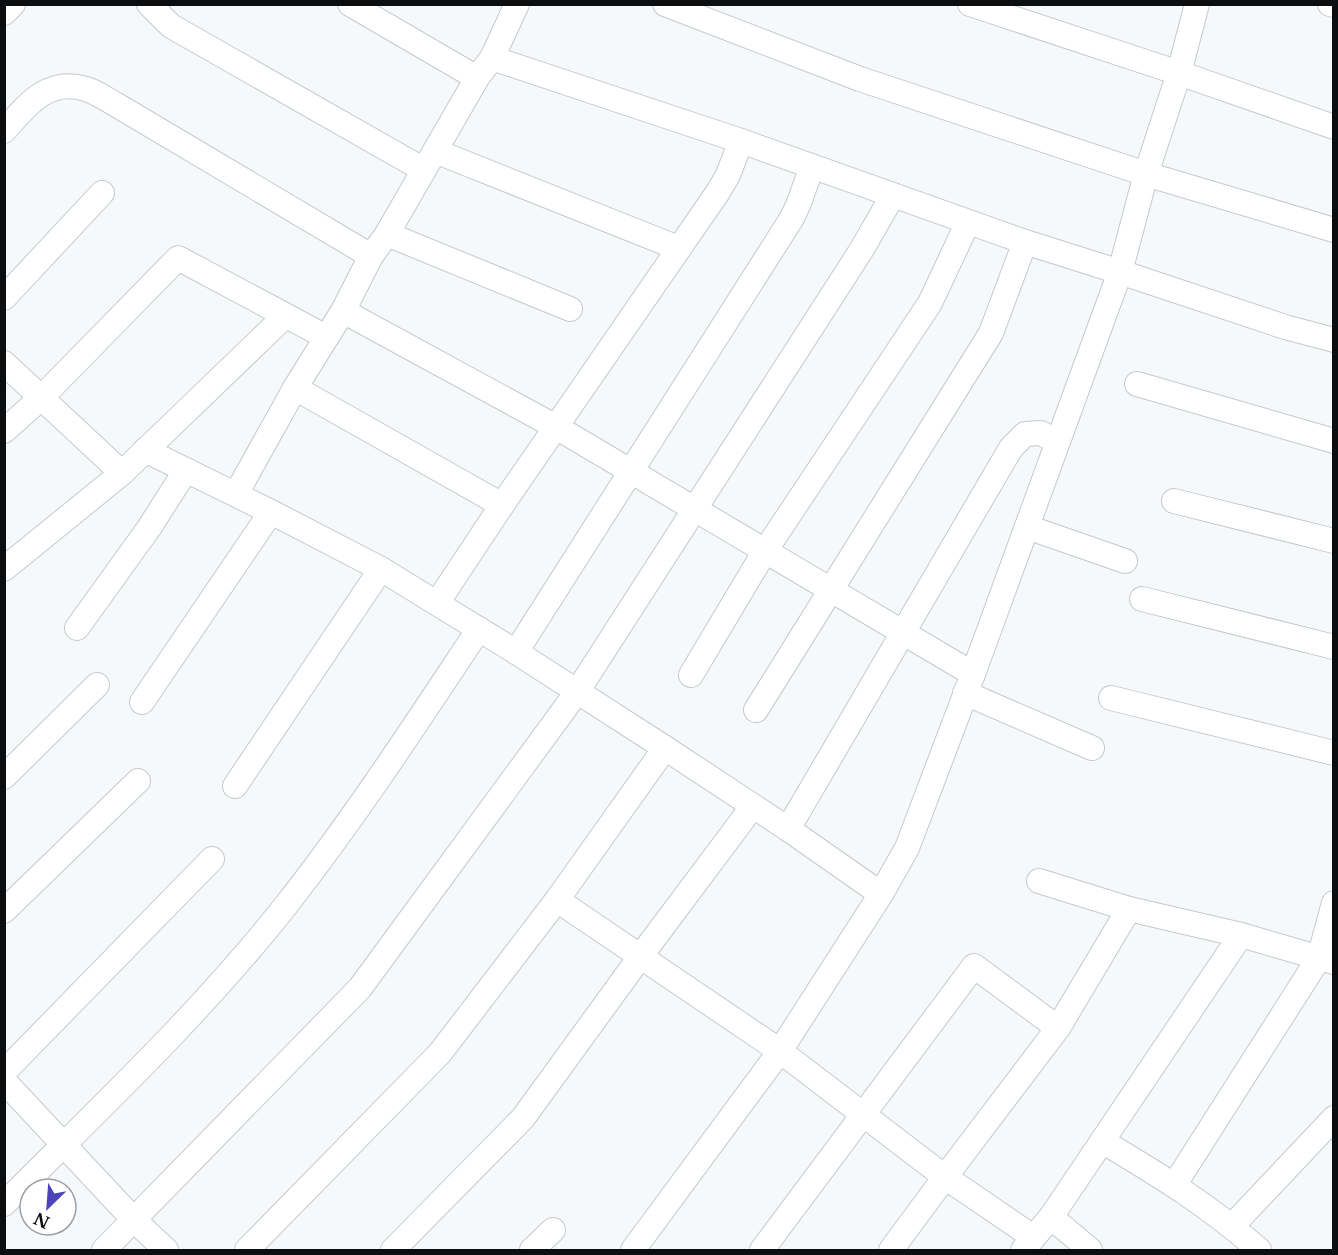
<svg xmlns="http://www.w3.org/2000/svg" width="1338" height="1255" font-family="'Libre Baskerville',serif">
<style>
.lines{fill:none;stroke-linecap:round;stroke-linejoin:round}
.street-casing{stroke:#c6c9cb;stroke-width:26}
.street{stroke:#fff;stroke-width:24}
</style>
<rect width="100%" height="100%" fill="#f6f9fb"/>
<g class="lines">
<g class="street-casing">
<g id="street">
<path d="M149,4L171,26L424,170"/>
<path d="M350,4L477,78"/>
<path d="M665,4L860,79L1146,174L1334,230"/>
<path d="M970,4L1179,73L1334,127"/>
<path d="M1330,4L1334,5"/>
<path d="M4,13L13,4"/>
<path d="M492,58L741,141L1025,242L1120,272L1285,327L1334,340"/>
<path d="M4,131C27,105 48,77 86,89C96,92 106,99 115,104L371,256"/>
<path d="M435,151L678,248"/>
<path d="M387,234L570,309"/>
<path d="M4,298L102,193"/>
<path d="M343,311L556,427L973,674"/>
<path d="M4,363L122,473"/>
<path d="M1137,384L1334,441"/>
<path d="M295,388L502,505"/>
<path d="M4,431L42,397L178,258L326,337"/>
<path d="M145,450L271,512L381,569L516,652L665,748L788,829L881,894"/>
<path d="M236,494L295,388L343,311L371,256L387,234L477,78L492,58L517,4"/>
<path d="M1174,501L1334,541"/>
<path d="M1027,527L1125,561"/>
<path d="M4,569L122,473L285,316"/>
<path d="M1142,599L1334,647"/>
<path d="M437,603L502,505L718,192L728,175L741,141"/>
<path d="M77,628L149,528L186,470"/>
<path d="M516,652L792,218L799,203L812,166"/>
<path d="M691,675L765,551L930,303L968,222"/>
<path d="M965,693L1092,748"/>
<path d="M1111,698L1334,753"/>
<path d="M142,702L271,512"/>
<path d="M756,710L991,333L1025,242"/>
<path d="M4,777L97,685"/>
<path d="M235,786L381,569"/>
<path d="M788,829L1011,448L1025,434L1041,433L1057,442"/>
<path d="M1039,881L1129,909L1241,935L1334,962"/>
<path d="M557,900L780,1051L945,1177L1033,1237"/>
<path d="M4,911L138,781"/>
<path d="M4,1072L212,859"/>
<path d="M4,1081L134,1220L166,1250"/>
<path d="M1102,1141C1159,1175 1210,1206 1259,1250"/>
<path d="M1175,1184L1319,958L1334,903"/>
<path d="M4,1204C101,1107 202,1012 287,904C356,816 417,722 479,629"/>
<path d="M1051,1217L1090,1250"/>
<path d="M1232,1226L1334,1118"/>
<path d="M104,1250L360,988L577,692L862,249L893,195"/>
<path d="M247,1250L440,1053L557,900L665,748"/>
<path d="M393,1250L523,1118L640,957L753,806"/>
<path d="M532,1250L553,1230"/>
<path d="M633,1250L780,1051L881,894L907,848L973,674L1120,272L1146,174L1179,73L1197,4"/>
<path d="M762,1250L974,966L1058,1028"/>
<path d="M891,1250L945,1177L1058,1028L1129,909"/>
<path d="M1023,1250L1051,1217L1241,935"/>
</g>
</g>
<use href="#street" class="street"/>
</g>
<rect width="1338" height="1255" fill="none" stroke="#0c0d0e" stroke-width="12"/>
<g transform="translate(48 1207) rotate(205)"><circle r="28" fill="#ffffff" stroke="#9e9e9f" stroke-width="1.5"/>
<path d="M0-4.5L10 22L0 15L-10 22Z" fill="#4b43ba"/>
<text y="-9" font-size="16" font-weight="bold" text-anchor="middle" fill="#0c0d0e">N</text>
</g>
</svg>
